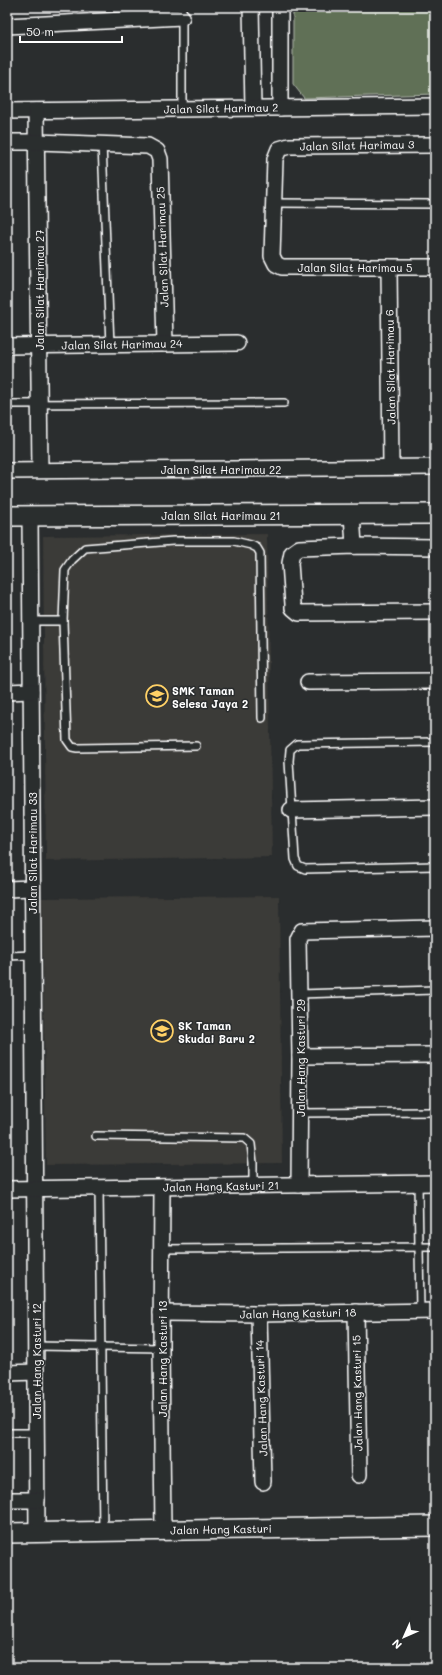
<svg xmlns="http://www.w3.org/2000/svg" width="442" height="1675" font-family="Mali,sans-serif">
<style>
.built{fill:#3b3a37}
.green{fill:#616f57;stroke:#b0b7ab}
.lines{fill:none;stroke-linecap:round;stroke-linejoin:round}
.service-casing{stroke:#fff;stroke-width:10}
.minor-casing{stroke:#fff;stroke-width:18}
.tertiary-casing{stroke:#fff;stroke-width:22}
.service{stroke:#2a2d2e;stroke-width:7}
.minor{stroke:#2a2d2e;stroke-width:15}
.tertiary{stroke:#2a2d2e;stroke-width:19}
.labels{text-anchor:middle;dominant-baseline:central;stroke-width:3;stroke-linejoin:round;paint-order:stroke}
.street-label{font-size:11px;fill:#fff;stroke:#2a2d2e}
.poi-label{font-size:11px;font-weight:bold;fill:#fff;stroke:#2a2d2e;text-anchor:start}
</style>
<rect width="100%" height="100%" fill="#2a2d2e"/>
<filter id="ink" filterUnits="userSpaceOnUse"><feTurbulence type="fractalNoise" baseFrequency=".025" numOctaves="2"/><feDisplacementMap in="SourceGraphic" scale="8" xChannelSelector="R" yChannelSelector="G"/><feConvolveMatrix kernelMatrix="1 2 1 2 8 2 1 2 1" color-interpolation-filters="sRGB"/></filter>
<g filter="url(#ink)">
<g class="built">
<path d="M267,534L272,857L46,861L43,536Z"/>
<path d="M279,896L282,1163L46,1165L42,898Z"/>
</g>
<path class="green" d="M293,7H435V94L304,98L293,84Z"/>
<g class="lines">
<g class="service-casing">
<g id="service">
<path d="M182,7V109"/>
<path d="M102,144L110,345"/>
<path d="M274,203L435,204"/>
<path d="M7,404L284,403"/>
<path d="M31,621H63L65,570L72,560L85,548L173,541H234L251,545L257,548L260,553L262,718"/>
<path d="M63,621L67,740L72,747L77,748L196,746"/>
<path d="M435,742L297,744L290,750L289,761L295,859L298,866L305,869L435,866"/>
<path d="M7,956L33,955"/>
<path d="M299,994L435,990"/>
<path d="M300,1113L435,1112"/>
<path d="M96,1136L244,1138L251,1144L253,1163V1186"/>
<path d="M418,1183L420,1311"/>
<path d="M99,1188L103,1531"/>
<path d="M161,1249L435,1247"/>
<path d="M36,1346L161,1348"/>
<path d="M7,1433H36"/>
</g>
</g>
<g class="minor-casing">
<g id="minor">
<path d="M251,7L253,108"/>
<path d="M7,26L182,17"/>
<path d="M280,108V7"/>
<path d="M7,111L435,106"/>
<path d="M36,111L40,470"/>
<path d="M7,142H37L148,146L157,151L160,159L165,344"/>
<path d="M435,145L289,146L279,149L275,159L272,256L276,264L282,267H435"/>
<path d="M389,267L391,467"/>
<path d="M7,346L237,343"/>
<path d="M7,471L435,467"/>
<path d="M352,514L354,546"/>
<path d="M30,516L37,1532"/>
<path d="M435,547L354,546L299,548L292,553L290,563L293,604V608L299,613L435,612"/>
<path d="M308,682L435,681"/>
<path d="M7,692L31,691"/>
<path d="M291,810L435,807"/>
<path d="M7,889L32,888"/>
<path d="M300,1056L435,1055"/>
<path d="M299,1185L300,1056L298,939L302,931L435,928"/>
<path d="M162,1187L161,1348L163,1530"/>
<path d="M7,1189L435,1183"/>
<path d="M356,1312L359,1475"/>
<path d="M161,1313L259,1314L435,1311"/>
<path d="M259,1314L263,1482"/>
<path d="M7,1373L36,1372"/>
<path d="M7,1500H37"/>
</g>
</g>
<g class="tertiary-casing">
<g id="tertiary">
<path d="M7,516L435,514"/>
<path d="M7,1533L435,1526"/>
</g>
</g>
<use href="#service" class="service"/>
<use href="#minor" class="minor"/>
<use href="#tertiary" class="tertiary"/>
</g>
</g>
<defs>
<g id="school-ring" transform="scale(1.15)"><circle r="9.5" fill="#2a2d2e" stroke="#ffd166" stroke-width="1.5"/><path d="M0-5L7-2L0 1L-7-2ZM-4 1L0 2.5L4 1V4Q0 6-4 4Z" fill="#ffd166"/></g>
</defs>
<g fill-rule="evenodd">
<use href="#school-ring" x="157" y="696"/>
<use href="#school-ring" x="162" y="1031"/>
</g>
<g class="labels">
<g class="street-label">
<text transform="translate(221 108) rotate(-1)">Jalan Silat Harimau 2</text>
<text transform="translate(357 145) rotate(-1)">Jalan Silat Harimau 3</text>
<text transform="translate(162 247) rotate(-92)">Jalan Silat Harimau 25</text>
<text x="355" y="267">Jalan Silat Harimau 5</text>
<text transform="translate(39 290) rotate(-90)">Jalan Silat Harimau 27</text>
<text transform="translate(122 344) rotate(-1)">Jalan Silat Harimau 24</text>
<text transform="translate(390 367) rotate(-91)">Jalan Silat Harimau 6</text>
<text x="221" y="469">Jalan Silat Harimau 22</text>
<text x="221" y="515">Jalan Silat Harimau 21</text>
<text transform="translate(32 853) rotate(-90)">Jalan Silat Harimau 33</text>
<text transform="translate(300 1058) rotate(-90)">Jalan Hang Kasturi 29</text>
<text transform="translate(221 1186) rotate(-1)">Jalan Hang Kasturi 21</text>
<text transform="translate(298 1313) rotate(-1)">Jalan Hang Kasturi 18</text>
<text transform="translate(162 1359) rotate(-90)">Jalan Hang Kasturi 13</text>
<text transform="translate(36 1361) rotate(-90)">Jalan Hang Kasturi 12</text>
<text transform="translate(357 1393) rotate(-91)">Jalan Hang Kasturi 15</text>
<text transform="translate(261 1398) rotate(-92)">Jalan Hang Kasturi 14</text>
<text transform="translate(221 1529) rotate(-1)">Jalan Hang Kasturi</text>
</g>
<g class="poi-label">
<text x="172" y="690">SMK Taman<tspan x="172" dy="13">Selesa Jaya 2</tspan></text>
<text x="178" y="1025">SK Taman<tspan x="178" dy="13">Skudai Baru 2</tspan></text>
</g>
</g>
<rect width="442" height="1675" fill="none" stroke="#2a2d2e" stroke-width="24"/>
<rect x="12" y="12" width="418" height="1651" fill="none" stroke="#fff" stroke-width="1.5" filter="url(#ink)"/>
<g transform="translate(404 1637) rotate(225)" stroke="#2a2d2e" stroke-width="3" paint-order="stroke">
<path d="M0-3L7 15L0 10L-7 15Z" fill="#ffffff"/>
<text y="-6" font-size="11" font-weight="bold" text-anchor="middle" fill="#ffffff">N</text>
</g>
<path d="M20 36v6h102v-6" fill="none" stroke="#ffffff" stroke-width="2"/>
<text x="26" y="36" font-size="12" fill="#ffffff" stroke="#2a2d2e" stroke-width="3" paint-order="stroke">50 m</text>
</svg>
